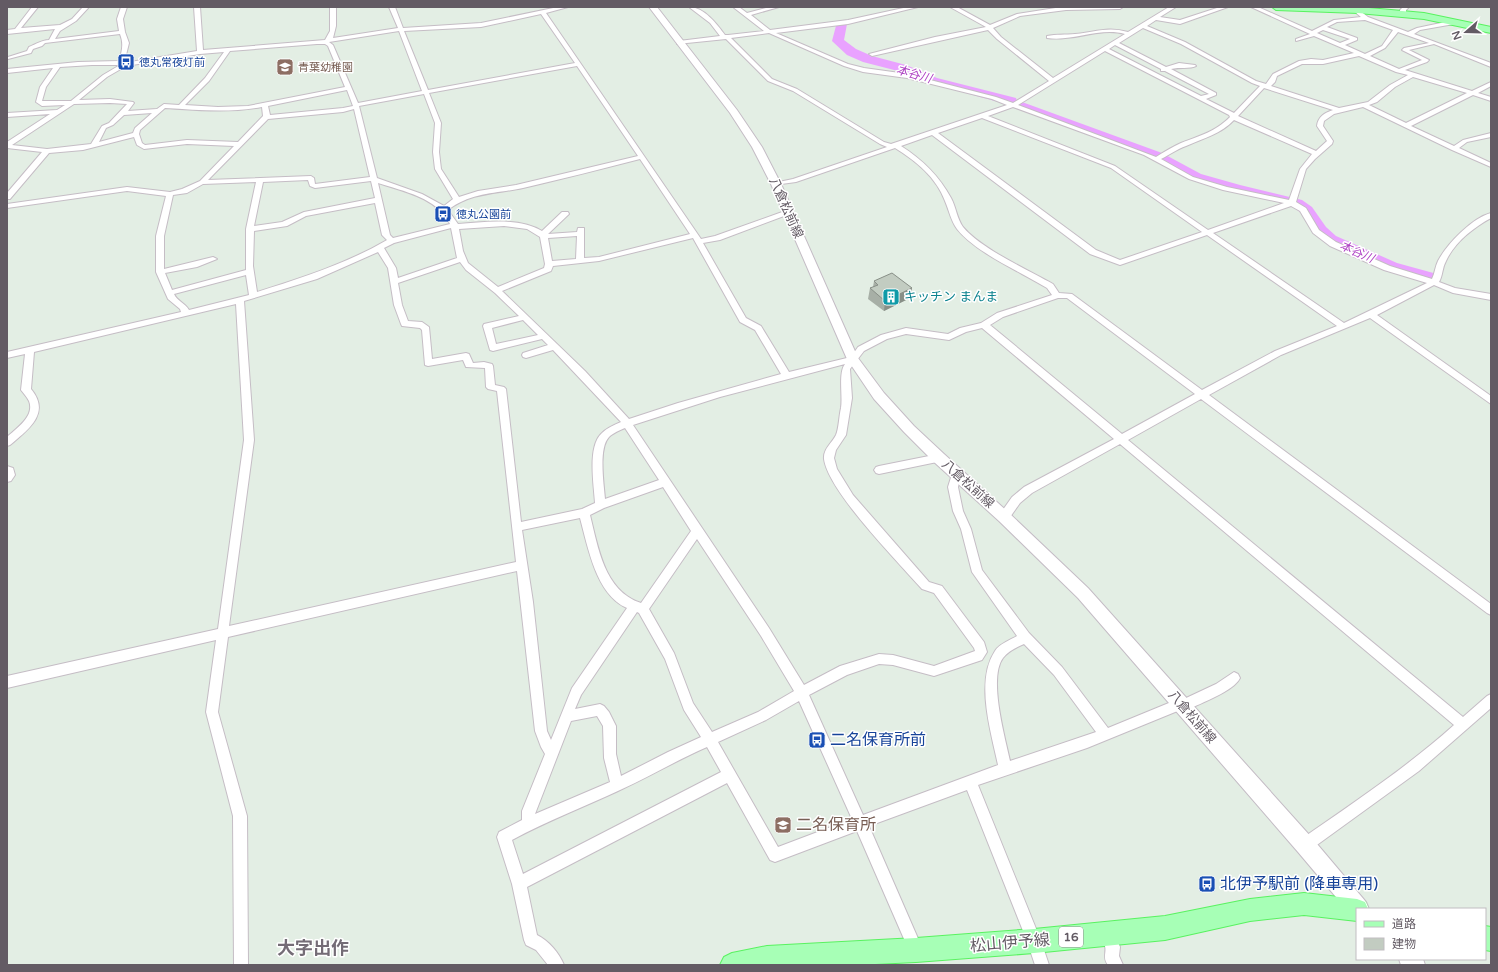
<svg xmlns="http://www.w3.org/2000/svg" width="1498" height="972" font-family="'Varela Round','Noto Sans JP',sans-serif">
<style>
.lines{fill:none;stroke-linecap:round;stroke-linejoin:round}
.river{fill:#e9a2ff;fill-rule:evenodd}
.street-casing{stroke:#c5bdc5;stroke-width:2}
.secondary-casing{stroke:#c4bcc5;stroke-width:2}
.primary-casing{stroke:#59f260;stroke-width:2}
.street{fill:#fff;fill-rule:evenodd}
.secondary{fill:#fff;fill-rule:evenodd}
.primary{fill:#a7ffb6;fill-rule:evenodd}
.wall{fill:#a7afa6}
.shaded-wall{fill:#888f87}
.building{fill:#c2ccc1;stroke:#888f87}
.labels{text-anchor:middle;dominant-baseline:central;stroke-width:3;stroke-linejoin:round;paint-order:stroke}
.far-transit-label{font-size:11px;fill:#164399;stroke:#fff;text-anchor:start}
.far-education-label{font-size:11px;fill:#785e54;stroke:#fff;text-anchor:start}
.far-water-label{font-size:12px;font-style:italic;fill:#af44c4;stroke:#fff}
.shield{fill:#fff;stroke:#928c92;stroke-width:1}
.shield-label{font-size:12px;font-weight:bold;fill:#635b64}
.street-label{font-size:13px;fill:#635b64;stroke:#fff}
.culture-label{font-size:13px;fill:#0d838f;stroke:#fff;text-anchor:start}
.near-transit-label{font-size:16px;fill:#164399;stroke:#fff;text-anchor:start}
.near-education-label{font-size:16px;fill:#785e54;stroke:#fff;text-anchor:start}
.near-street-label{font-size:16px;fill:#635b64;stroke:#fff}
.near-quarter-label{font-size:18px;font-weight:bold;fill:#746c76;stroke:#fff}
</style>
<rect width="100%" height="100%" fill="#e3eee4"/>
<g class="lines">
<g class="river">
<path d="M841,21L845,22L847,24L844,40L856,49L872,56L906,65L937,78L1016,98L1017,101L1016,104H1006L929,83L898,71L863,62L847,55L832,41L837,22Z"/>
<path d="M1022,102L1162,153L1201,174L1240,185L1302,200L1312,207L1326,227L1336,236L1397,263L1437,274L1439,278L1437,282L1431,283L1385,271L1324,242L1314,233L1301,213L1290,204L1237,193L1191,180L1158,160L1017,109L1015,106L1017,103Z"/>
</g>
<g class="street-casing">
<g id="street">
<path d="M32,7H38L21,28L60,25L72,19L83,7H89L76,21L60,31L55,39L119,31L117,19L121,7H127L123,19L125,32L129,43L124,63L197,51L194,7H200L203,50L325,40L330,31V7H336V26L333,38L398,28L389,7H395L403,28L481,23L558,7H568L546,13L701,239L715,236L785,211H791L792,213L720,240L703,243L746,318L761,326L789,372L851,357L858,347L881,335L906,328L948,334L960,328L981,323L997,313L1052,295L1047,288C1021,272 976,253 957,229C951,221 949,210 945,201C936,177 916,161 895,148L796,182L774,185V183L793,179L887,147L880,144L793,91L768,81L726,39L677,44V42L679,41L720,36L710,23L689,7C704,7 717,24 725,35H728L764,31L733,7H739L747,13L770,7H779L751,15L770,30L848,20L908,7H918L848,24L776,33L848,64L864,68L907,74L996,97L1013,103L1049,81L997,39L988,30L872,56L869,54L935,37L986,27L950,7H957L990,25L1017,14L1062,7H1123L1120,9L1066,10L1020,16L993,28L1001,37L1053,78L1125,34C1099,27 1073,42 1047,38V36C1056,34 1066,35 1075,34C1096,32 1108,26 1128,32L1169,7H1176L1160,17L1180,20L1220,7H1228L1180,24L1156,20L1147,26L1185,42L1256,81L1266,84L1273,74L1299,61L1311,59L1323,60L1354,53L1314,36L1296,41V39L1310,34L1251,7H1258L1312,31L1334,20L1361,17L1349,7H1355L1368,17L1408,32L1417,28L1455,20L1454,24L1420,30L1414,34L1491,63V67L1434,44L1409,50L1429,60L1427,62L1405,70L1472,91L1491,82V86L1478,93L1491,97V101L1473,95L1411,126L1454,146L1463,140L1491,133V137L1467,142L1459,148L1491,163V167L1452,150L1363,107L1334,114L1324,121L1323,126L1333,141L1332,144L1315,159L1306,169L1296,202L1306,208L1319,230L1336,242L1390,266L1432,279C1435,273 1435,267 1438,261C1447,244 1472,218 1491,213V218C1474,227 1454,243 1446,261C1442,268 1443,275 1439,282L1455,288L1491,294V300L1453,293L1434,285L1377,315L1491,396V404L1370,318L1281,355L1209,395L1491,604V615L1487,613L1201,399L1128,440L1463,717L1487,696L1491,694V708L1419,771L1310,850L1305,852L1300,850L1298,845L1300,840C1353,803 1406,768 1454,725L1120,444L1032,493L1020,503L1008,520L1004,521L1000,520L999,517L1000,514L1012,497L1024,487L1114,439L982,328L966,332L949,340L906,334L887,339L864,351L850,369L852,398L846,435L836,450L834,458L837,469L853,495L929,582L942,586L984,642L987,652L982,660L934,676L893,665L879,664L847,675L809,695L863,815L998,765C991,732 975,681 995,651C999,644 1010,640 1017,636L972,572L961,529L953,511L948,487L953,471H959L961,474L958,487L963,511L971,529L982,570L1029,633L1062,667L1108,728L1181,698L1184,699L1216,684L1234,672L1238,674L1240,678C1234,691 1201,703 1187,710L1183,712L1180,710L1087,748L978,785L1041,941L1049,965H1035L1027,941L967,790L869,826L923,950L921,955L916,957L911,955L857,831L775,862L770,860L727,783L527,887L537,935C549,941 559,953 564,965H548L536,950L526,945L524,940L512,884L497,837L499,832L522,820V811L545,754L541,747L535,731L517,571L228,637L218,712L247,816L248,965H234L233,816L206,712L216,640L7,688V676L218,629L244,440L236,304L34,352L31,389C51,413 29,429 10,445L7,446V437C17,428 35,416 29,401C27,397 24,394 21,390L25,354L7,358V352L181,312L180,309L168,299L156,272V236L166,196L127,191L7,208V204L127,187L170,192L182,189L200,181L234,146L187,144L144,149L137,145L134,137L83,150L49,153L10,199H7V193L42,152L7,148V142L50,114L7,117V113L57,110L65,105L42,106L36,102L40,87L53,68L7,73V69L78,62L119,61C122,51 124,44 120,34L45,43L42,46L33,49L31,53L8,59V57L27,51L29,47C36,44 42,40 49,40L55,29L7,34V30L15,29ZM541,14L575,63L428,90L404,31L481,27ZM1365,20L1393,30L1382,46L1365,54L1345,45L1357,40V38L1327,27L1337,22ZM1143,28L1181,44L1252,83L1260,86L1234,113L1206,99L1216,95V93L1171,69C1179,67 1190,69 1196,66L1195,65L1179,63L1166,67L1119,43ZM1323,30L1350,39L1340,43L1317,33ZM399,31L422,91L358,103L333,45L329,42ZM1398,32L1429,43L1404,48L1402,50L1422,60L1399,69L1370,56L1385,48ZM769,33L844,66L863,72L907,78L992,99L1007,105L891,144L884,142L797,89L772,79L731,38ZM317,44H325L328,46L345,87L248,106L218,107L185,105L209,81L230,51ZM1115,45L1161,69V71H1165L1209,94L1201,96L1109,49ZM1105,51L1229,115L1230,117C1215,132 1201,135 1181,143C1172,147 1164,152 1156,157L1018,105ZM224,52L205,78L179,105L164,104L157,109L128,111L134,103L133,102L110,99L79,100L107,77L126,66L200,54ZM1359,56L1396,72L1408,75L1390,85L1368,102L1339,108L1271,86L1275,82L1277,76L1302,64H1323ZM92,65H120L103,75L71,101H42L46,87L60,67ZM577,66L638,156L516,185L478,191L459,197L441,169L439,152L441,123L429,93ZM1413,77L1467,93L1406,123L1369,105L1377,102L1395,87ZM1264,88L1333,110C1324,113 1318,117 1317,126L1327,141L1316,151L1238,116ZM347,90L353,106L343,108L270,115L268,106ZM424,94L435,123L433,152L435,169L453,199L444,206L422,194L377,178L359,106ZM110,103L127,104L109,123L102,126L91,144L47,149L12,145L74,104ZM262,107L263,116L238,142L187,140L145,145L142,143L139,134L140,130L165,108C198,110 230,113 262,107ZM1013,107L1144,155L1189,179L1223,190L1284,203L1208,230L1115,166L988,116ZM354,109L370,177L315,184L314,178L311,176L208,180L268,119L343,112ZM152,113L135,128L133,133L99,142L106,128L113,125L124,115ZM982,118L1111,168L1202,232L1120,260L1096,250L938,133ZM1234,120L1312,154L1300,169L1289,200L1227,187L1193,177L1161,159C1169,155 1177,149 1186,146C1204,138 1221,134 1234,120ZM932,135L1090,254L1120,265L1207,235L1337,326L1275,351L1202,390L1072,294L1059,293L1053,284C1028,270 980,248 963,227C957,219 956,207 951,198C939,176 923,160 901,146ZM640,159L690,234L599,257L584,258V228H578L577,232L548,234L569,214L568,212H562L542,231C519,217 484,222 458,224L448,210C472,192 495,194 523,188C562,179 601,169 640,159ZM308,180L310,186L315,188L371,181L375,198L304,212L282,222L254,226L263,182ZM256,182L246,229V270L172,290L165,273L197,267L217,259L213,257L164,269V236L173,195L187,193L203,184ZM378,183C403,191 438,198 450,224L393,238L390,235ZM375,203L382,235L387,240C346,264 301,278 257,292L253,266L254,231L287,226L306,216ZM1291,206L1300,211L1313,233L1330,246L1384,270L1427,283L1344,323L1213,233ZM504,226L527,229L540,237L545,264L544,268L498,287L468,263L463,251L459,229ZM451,228L457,258L398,278L396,268L384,248L394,243ZM577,236L576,259L552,261L548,238ZM693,238L740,322L755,330L781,374L678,403L629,419L585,371L502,291L551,271L553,266L599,261ZM378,252L388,268L394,305L401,324L402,326L420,328L422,330L425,365L428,366L463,360L466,367L485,368L486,387L488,389L497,391L516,562L229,626L254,440L244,301L317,279ZM460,262L466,270L495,293L519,316L484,324L483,326L490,350L493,351L542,339L548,345L523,353L522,355L523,357L526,358L553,350L621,422C614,425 607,428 602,433C587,446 594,485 595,503L582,509L521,522L506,389L504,387L495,385L493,366L492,364L484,362L473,363L469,354L466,353L432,359L429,327L422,322L408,321L402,305L398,283ZM246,275L249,295L189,310C185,303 177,301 174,294ZM1058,298H1067L1195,394L1122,434L990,325L1003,317ZM523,320L538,335L496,344L492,328ZM845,364C838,373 843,396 841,408C839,416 839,428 836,435C832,443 823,449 824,459C828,491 899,563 922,589L934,593L974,648L975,651L934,666L893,655L879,654L840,666L804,685L769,628L633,425L720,397ZM625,428L659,480L605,499C604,485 598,448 609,437C613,433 620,430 625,428ZM663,487L691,531L641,603C604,591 598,547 590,515L604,508ZM580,518C588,547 596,595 627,608L572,688L551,740L547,731L533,602L522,530ZM697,539L761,636L794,691L758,712L712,732L693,703L674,653L649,609ZM637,612L639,613L665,659L684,710L701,737L668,752L621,776L616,754V726L609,712L604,706L600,704L575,709L581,695ZM1024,644L1054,675L1096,732L1010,761C1005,737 988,678 1003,658C1008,651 1017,647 1024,644ZM799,701L852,819L778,847L718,742L766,720ZM597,716L603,726L604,758L610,782L535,814L571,721ZM707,747L721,772L523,874L512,840C547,821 584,807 620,790C649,777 677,760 707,747Z"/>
<path d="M1403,7H1409L1406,10V14L1403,16L1400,14V10Z"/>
<path d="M939,454L942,455L944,458L942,461L879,474L876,473L874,470L876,467L879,466Z"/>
<path d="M7,466L13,468L15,475L11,481L7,482Z"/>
<path d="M1106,927L1111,929L1118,942L1120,947L1119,956L1123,965H1108C1102,957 1107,953 1105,946C1103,942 1100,938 1099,934L1101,929Z"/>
</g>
</g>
<g class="secondary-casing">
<g id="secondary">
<path d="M649,7H657L737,110L762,147L781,184L858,358L884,393L914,426L944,454L1009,513L1088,588L1312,838L1366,902L1369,909H1357V918L1352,916L1298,852L1078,598L999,521L934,462L904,432L874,399L847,359L771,184L752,147L730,113Z"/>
<path d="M1399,959H1423L1425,965H1401Z"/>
</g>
</g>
<g class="primary-casing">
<g id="primary">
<path d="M1272,7H1358L1424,13L1491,27V33L1424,19L1358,13L1276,10Z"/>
<path d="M1304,893L1357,899L1365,902L1368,909H1357V921L1304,915L1250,921L1165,940L1034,953L916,962L855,965H720L724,957L732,953L767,946L916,938L1034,929L1165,916L1250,899Z"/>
<path d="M1485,926L1491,927V951L1485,950Z"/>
</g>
</g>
<use href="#street" class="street"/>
<use href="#secondary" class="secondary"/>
<use href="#primary" class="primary"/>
</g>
<path class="wall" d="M874,281L912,288L910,298L884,311L868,299L870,288L873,287Z"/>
<path class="shaded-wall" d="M912,288L910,298L884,311L885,301Z"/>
<path class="building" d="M892,273L912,288L885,301L870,288L878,285L874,281Z"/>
<defs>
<g id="bus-square" transform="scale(0.9)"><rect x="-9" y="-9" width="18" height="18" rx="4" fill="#1a4fb4" stroke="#fff"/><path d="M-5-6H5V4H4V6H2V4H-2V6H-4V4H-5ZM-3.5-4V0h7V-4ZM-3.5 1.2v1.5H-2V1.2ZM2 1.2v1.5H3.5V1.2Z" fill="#fff"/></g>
<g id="school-square" transform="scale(0.9)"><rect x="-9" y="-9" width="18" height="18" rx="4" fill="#8d6e63" stroke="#fff"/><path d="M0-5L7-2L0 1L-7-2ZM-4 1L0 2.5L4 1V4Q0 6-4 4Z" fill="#fff"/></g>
<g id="building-square" transform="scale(0.9)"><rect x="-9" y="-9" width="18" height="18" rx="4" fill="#0f9aa8" stroke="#fff"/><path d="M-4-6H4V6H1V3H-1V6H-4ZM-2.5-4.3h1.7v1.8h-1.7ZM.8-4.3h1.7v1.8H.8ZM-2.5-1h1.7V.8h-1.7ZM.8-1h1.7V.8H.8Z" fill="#fff"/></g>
</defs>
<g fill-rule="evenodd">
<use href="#bus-square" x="126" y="62"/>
<use href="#school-square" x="285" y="67"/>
<use href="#bus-square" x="443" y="214"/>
<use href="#building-square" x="891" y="297"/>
<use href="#bus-square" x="817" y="740"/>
<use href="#school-square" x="783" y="825"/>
<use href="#bus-square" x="1207" y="884"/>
</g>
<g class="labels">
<g class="far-transit-label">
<text x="139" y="62">徳丸常夜灯前</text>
<text x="456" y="214">徳丸公園前</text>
</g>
<g class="far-education-label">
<text x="298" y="67">青葉幼稚園</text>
</g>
<g class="far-water-label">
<text transform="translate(914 74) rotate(16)">本谷川</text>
<text transform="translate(1357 252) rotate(24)">本谷川</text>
</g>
<rect class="shield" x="1059" y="927" width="24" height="20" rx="3"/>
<g class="shield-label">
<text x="1071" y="937">16</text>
</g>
<g class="street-label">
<text transform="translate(786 208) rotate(66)">八倉松前線</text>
<text transform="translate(968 484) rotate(42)">八倉松前線</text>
<text transform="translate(1192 717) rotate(49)">八倉松前線</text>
</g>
<g class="culture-label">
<text x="904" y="297">キッチン まんま</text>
</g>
<g class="near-transit-label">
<text x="830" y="740">二名保育所前</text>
<text x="1220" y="884">北伊予駅前 (降車専用)</text>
</g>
<g class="near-education-label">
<text x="796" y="825">二名保育所</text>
</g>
<g class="near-street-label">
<text transform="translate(1010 943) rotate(-5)">松山伊予線</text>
</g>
<g class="near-quarter-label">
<text x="313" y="948">大字出作</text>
</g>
</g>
<rect width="1498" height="972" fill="none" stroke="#635b64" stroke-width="16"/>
<rect x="1356" y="908" width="130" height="52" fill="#ffffff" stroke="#c1bdc1"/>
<rect x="1364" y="921" width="20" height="6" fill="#a7ffb6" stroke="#c1bdc1"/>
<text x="1392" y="928" font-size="12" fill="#635b64">道路</text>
<rect x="1364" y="938" width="20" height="12" fill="#c2ccc1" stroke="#c1bdc1"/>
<text x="1392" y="948" font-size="12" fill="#635b64">建物</text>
<g transform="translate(1466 32) rotate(250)" stroke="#ffffff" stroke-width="3" paint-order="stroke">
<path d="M0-3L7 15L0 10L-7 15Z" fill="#635b64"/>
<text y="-6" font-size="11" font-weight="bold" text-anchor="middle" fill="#635b64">N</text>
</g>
</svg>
